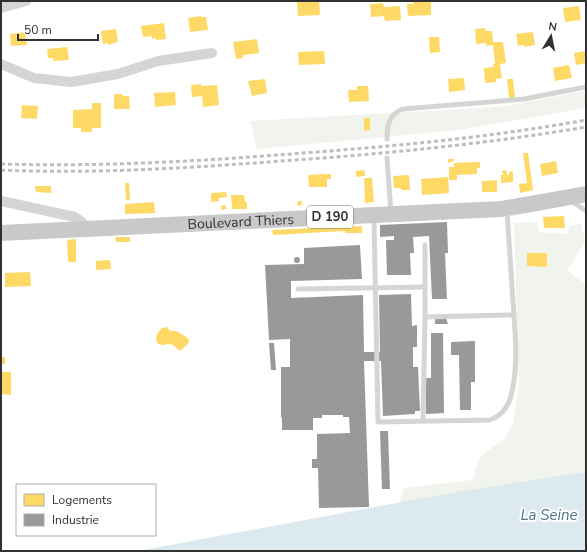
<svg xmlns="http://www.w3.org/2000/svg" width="587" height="552" font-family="'Nunito Sans',sans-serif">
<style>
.green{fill:#f1f3ed}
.water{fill:#dce9ee}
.homes{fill:#ffd966}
.industry{fill:#999}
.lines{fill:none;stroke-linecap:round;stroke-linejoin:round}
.lane{stroke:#d5d5d5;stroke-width:5}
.street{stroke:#d5d5d5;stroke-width:10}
.primary{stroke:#c9c9c9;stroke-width:16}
.rail{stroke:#bdbdbd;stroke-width:3;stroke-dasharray:4 3;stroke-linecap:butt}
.labels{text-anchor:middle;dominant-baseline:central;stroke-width:4;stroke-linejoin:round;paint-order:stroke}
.shield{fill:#fff;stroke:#6f6f6f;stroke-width:1}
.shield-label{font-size:13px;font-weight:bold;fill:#313131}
.street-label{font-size:14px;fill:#313131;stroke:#fff}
.water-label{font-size:15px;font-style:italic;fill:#49748a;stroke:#fff}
</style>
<rect width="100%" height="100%" fill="#fff"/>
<g class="green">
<path d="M586,91V108L458,130L257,149L250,121L499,107Z"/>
<path d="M537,222L539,232L567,234L570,226L581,223L585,242L567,270L586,285V477L396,513L404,488L472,480L480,457L506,437L513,423L519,386L514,223Z"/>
</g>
<path class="water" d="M586,472V551H138L456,492Z"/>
<g class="homes">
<path d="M309,1H319L320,15L298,16L297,2Z"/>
<path d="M413,1H431V15L408,16L407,4H413Z"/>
<path d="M383,3L384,7L400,6L401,20L385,21L384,16L371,17L370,4Z"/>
<path d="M579,6L581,20L565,22L563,8Z"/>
<path d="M201,16V17H206L208,30L190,32L188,18Z"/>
<path d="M164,23L166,39L156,40V38L152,39V36L143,37L141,26Z"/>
<path d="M485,28V31H492L493,42H503L506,63L500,64L502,78L496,79V82L485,83L484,68L494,67L493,64H495L493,45L486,46V43L476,44L475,29Z"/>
<path d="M116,29L118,42L108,45V43L103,44L101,31Z"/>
<path d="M25,32L27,45L11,46L10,34Z"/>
<path d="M533,32L535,45L524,47V45L518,46L516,34Z"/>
<path d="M429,37H439L440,52L430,53Z"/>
<path d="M257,39L259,53L243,55V58L236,59L233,42Z"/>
<path d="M67,47L69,60L53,61V58H48L47,49Z"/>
<path d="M324,51L325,64L299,65L298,52Z"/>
<path d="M586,51V63L576,65L574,53Z"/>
<path d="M569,65L572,78L555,81L553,68Z"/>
<path d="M464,78L465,90L449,92L448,79Z"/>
<path d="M265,79L267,93L252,96L248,81Z"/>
<path d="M507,79H513L515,98H509Z"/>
<path d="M201,84V86L217,85L219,105L203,107L202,96L192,97L191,85Z"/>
<path d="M357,86H368L369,101L349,102L348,90H357Z"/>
<path d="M175,92L176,105L155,107L154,93Z"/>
<path d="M114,94H122L123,96H129L130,109H114Z"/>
<path d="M92,103H101V128H92V132H81V128H73V110L92,109Z"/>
<path d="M22,105L38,106L37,119L21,118Z"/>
<path d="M364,118H370V130L364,131Z"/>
<path d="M523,153H528L533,190L520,193L519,184L527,183Z"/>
<path d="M448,159H454V161L448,163Z"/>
<path d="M556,161L558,173L542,176L540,164Z"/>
<path d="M480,162V168H477V174L457,175V180H449V167H454V163Z"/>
<path d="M364,170L365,176L356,177V171Z"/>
<path d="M506,170L507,175H509V172L513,171V182L501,183V175H503L502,171Z"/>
<path d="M327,174H331V179H327V187H309L308,175Z"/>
<path d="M409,175L410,190H401V188H394L393,176Z"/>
<path d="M448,177L449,193L422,195L421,179Z"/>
<path d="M364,178H372L374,202L365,203Z"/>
<path d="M497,180V192H482V181Z"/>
<path d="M125,183H129L130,200H126Z"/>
<path d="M35,186H51V193L36,192Z"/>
<path d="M226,192L227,197L219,198V201L211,202V193Z"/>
<path d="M231,195H244L245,202H247V209H232Z"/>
<path d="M298,201H302L301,206L297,205Z"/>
<path d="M154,202L155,213L125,214V204Z"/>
<path d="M226,205V209L221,210V206Z"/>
<path d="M564,216L565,228H544L543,217Z"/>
<path d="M362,226V233H345V231L273,235L272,230Z"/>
<path d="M115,237H130V242H116Z"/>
<path d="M76,239V262H68L67,240Z"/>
<path d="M527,253H547V267L527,266Z"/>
<path d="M110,260L111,269L96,270V261Z"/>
<path d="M30,272L31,286L5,287V273Z"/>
<path d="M167,327L170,331H176L185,336L189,340L188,344L180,351L173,345L168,344L163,345L158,344L156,339L157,334L162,328Z"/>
<rect x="1" y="357" width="4" height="7"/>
<path d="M1,372H11V395L1,394Z"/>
</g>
<g class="industry">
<path d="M447,222L448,253H445L447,299H432L429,236L413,237L414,253H410L411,275H387L386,240H394V236L380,237V225Z"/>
<path d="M360,245L362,279L291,281V298L363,295L364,352H380L379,295L411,294L412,326L417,325V347H413V367H418L420,411H415V414L383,416L381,361H364L369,507L319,508L318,468H312V459H317V434L350,433L349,417H343V415H322V418H313V430H282V418L281,417V367H290V339L269,340L265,265L304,264V248Z"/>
<circle cx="297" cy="260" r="3"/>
<path d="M435,318H446L448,324H435Z"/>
<path d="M431,333H443L444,413L426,414V378H431Z"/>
<path d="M475,341V382H471V410H460L459,355H451V342Z"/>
<path d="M269,343H274L276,370H271Z"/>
<path d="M380,431H388L390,489H382Z"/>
</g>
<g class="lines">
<g class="lane">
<path d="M387,139C387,125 389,114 403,109L524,99L586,87"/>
<path d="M387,158L391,213"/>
<path d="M570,200L586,211"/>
<path d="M374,218L378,422L490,420C501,416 508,407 511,396C519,366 515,332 513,302C511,271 509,241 507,211"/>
<path d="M425,245V317L514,315"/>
<path d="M298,289L425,287"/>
<path d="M423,421L425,317"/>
</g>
<g class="street">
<path d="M1,8L26,1"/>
<path d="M1,64L34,78L71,82L118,74L158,61L212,53"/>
<path d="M1,201L75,217L82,222L83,229"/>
</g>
<path class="primary" id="s1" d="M1,233L501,209L531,204L586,194"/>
<g class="rail">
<path d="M1,164C102,167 203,161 303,153C398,146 492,137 586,120"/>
<path d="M1,170C95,174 188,168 282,161C384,154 485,144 586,127"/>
</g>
</g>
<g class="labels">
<rect class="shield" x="307" y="206" width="46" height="22" rx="3"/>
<g class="shield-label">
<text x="330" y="217">D 190</text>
</g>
<g class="street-label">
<text stroke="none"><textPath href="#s1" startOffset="240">Boulevard Thiers</textPath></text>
</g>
<g class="water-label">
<text x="549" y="515">La Seine</text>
</g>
</g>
<rect width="587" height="552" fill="none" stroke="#313131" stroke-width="4"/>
<rect x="16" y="484" width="140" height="52" fill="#ffffff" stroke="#adadad"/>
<rect x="24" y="494" width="20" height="12" fill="#ffd966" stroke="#adadad"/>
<text x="52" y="504" font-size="12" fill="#313131">Logements</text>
<rect x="24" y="514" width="20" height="12" fill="#999999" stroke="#adadad"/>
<text x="52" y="524" font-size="12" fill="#313131">Industrie</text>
<g transform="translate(551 36) rotate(10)" stroke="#ffffff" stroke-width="3" paint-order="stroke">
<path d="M0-3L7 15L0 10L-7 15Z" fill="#313131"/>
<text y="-6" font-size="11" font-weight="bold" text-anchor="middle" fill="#313131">N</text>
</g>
<path d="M18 34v6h80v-6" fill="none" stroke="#313131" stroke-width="2"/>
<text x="24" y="34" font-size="12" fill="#313131" stroke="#ffffff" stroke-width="3" paint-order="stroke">50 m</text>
</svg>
